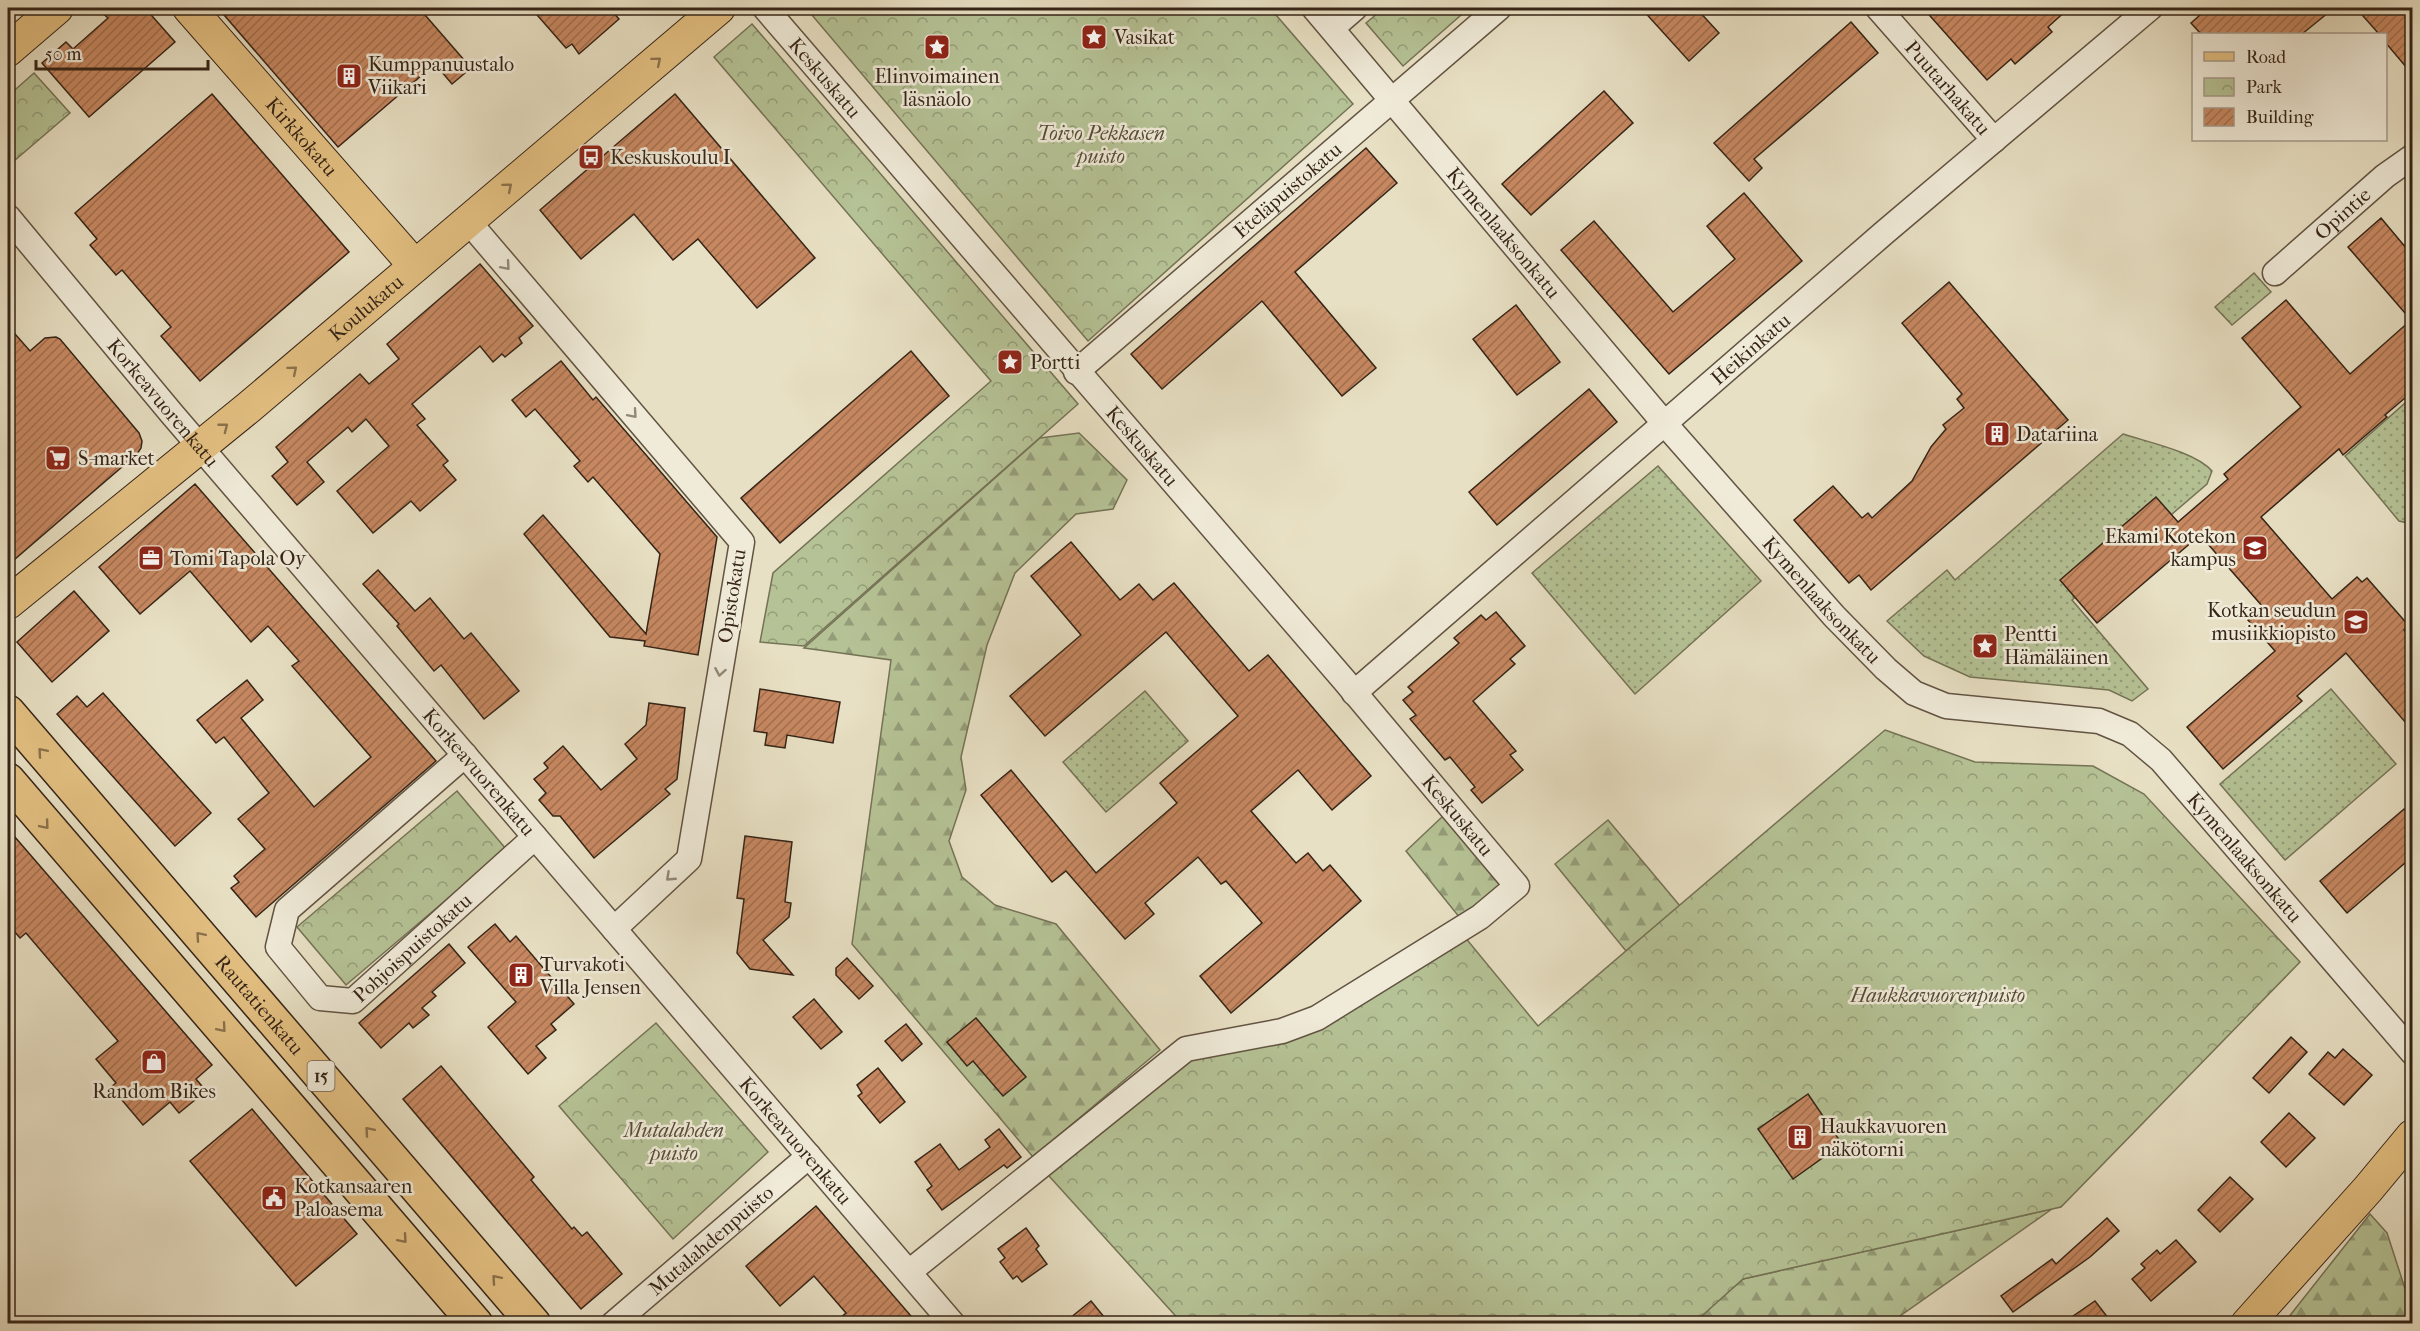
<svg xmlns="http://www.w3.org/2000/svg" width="2420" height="1331" font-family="'IM FELL French Canon',serif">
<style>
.grass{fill:url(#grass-dots);stroke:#757356;stroke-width:1.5}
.forest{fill:url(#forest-firs);stroke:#757356;stroke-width:1.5}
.park{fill:url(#park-crowns);stroke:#757356;stroke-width:1.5}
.building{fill:url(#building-hatch);stroke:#352417;stroke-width:1.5}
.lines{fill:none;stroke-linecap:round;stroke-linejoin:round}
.minor-casing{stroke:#625342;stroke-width:27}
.major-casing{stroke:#352417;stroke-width:34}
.highway-casing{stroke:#352417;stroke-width:36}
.minor{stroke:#f0ebd9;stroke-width:24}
.major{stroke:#e4c082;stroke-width:32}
.highway{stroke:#e4c082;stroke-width:33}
.oneway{stroke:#8c724c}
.oneway2{stroke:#928878}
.labels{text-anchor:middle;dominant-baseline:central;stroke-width:5;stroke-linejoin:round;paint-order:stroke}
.shield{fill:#f0ebd9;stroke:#6d6051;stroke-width:1.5}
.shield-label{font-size:18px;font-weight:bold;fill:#352417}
.poi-label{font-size:20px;fill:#352417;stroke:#f0ebd9;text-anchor:start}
.street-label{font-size:20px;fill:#352417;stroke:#f0ebd9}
.park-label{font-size:20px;font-style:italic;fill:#554c36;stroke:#f0ebd9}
</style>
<defs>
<pattern id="grass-dots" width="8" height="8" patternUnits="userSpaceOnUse" patternTransform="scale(1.5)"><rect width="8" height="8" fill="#b5c295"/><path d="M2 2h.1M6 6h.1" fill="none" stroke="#949d79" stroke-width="1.8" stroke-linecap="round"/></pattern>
<pattern id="forest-firs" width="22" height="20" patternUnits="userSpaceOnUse" patternTransform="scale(1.5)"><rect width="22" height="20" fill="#b5c295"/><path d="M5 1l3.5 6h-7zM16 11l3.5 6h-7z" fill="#949d79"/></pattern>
<pattern id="park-crowns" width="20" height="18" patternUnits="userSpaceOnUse" patternTransform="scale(1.5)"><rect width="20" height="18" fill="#b5c295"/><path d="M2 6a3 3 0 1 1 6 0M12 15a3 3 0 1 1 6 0" fill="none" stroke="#949d79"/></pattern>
<pattern id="building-hatch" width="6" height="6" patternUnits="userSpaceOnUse" patternTransform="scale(1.5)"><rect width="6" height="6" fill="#c78861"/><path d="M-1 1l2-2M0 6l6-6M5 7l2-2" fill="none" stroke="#a26f4f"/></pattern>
</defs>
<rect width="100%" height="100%" fill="#e8e0c4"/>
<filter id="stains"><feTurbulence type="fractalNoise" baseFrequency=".00333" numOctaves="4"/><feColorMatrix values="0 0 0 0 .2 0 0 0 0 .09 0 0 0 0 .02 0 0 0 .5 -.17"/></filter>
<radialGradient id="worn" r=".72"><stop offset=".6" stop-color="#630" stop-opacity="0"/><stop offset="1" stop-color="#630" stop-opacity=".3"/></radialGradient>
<g class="grass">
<path d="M2254,273L2271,292L2232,325L2215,307Z"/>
<path d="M2412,397V524L2399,521L2345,456Z"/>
<path d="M2123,434C2147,442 2196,452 2212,471L2207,484L2072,600L2148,689L2132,701L2109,690L1970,677L1924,656L1887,621L1947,570L1955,580Z"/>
<path d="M1658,466L1761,581L1635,694L1532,573Z"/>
<path d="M2331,689L2396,764L2285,860L2220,784Z"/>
<path d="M1145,691L1188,741L1106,812L1063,762Z"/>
</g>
<g class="forest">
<path d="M1079,433L1127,480L1113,509L1076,514L1015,573L987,645L961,757L966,790L949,841L962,877L995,905L1056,924L1160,1050L1033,1157L852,944L891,660L804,648L1040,438Z"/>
<path d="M1443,816L1503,882L1460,918L1406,851Z"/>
<path d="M1608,820L1680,906L1626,951L1555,864Z"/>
<path d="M2052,1209L1890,1323L1691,1324L1743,1279Z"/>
<path d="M2370,1214L2387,1233L2412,1310V1323H2284Z"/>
</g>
<g class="park">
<path d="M806,8H1270L1353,104L1088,341Z"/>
<path d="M1384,8H1469L1403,66L1366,23Z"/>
<path d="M752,24L1078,404L804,646L760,642L773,573L991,381L714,57Z"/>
<path d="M34,73L70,113L14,161L8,154V96Z"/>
<path d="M1885,730L1975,762L2093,766L2144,794L2300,962L2061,1207L1743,1279L1694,1323H1182L1040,1166L1186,1049L1317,1018L1459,930L1538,1026Z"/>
<path d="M457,791L506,849L346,985L297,927Z"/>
<path d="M656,1023L768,1152L673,1239L559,1106Z"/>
</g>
<g class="building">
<path d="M97,8H145L175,42L89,117L42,63L66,42L73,49L108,18Z"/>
<path d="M218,8H419L471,68L452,84L435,64L338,147Z"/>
<path d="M531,8H609L619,19L579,54L572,44L566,48Z"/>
<path d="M1641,8H1696L1719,33L1689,61Z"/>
<path d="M1923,8H2069L2048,27L2052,32L2015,64L2011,59L1987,80Z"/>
<path d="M2208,8H2334L2302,34H2201L2191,23Z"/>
<path d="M2356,8H2412V74L2385,42V34H2379Z"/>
<path d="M1851,22L1878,53L1754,159L1762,168L1749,181L1714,143Z"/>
<path d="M1604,91L1633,123L1531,215L1502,184Z"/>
<path d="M212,94L349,252L200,381L161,336L171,327L122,270L116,275L90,245L97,239L75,213Z"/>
<path d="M675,94L815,258L757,308L698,239L673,260L634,214L581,259L540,210Z"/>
<path d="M1366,148L1397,183L1295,272L1376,368L1342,396L1262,301L1162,389L1131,354Z"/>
<path d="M1744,193L1802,261L1669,374L1561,250L1594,221L1673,312L1735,259L1707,226Z"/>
<path d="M2381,218L2412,255V392L2385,415L2387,417L2343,455L2339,449L2261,517L2332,599L2357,577L2362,582L2367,578L2409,626L2404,630L2412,641V730L2346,653L2297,696L2302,701L2223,769L2187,727L2275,651L2248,620L2263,607L2200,535L2097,623L2060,580L2156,497L2178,522L2228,479L2224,474L2301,407L2242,338L2286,300L2350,374L2411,320L2348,247Z"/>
<path d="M480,264L533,326L519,338L522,343L505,357L502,354L493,362L480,346L412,404L425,419L417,425L448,461L443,465L456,480L420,511L411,501L373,533L337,491L389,446L366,419L352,432L348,427L307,462L324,482L297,505L272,476L288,462L276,447L360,374L369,384L399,359L387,344Z"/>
<path d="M1949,282L2068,420L1871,590L1859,575L1849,583L1794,520L1833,486L1862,518L1868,513L1872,518L1912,481L1931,447L1946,429L1943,425L1964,408L1957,399L1962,394L1902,323Z"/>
<path d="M1516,305L1560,362L1517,395L1473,339Z"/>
<path d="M8,326L30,351L45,338L56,337L60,339L139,433L142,441L141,448L137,454L8,565Z"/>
<path d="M911,351L949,396L780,543L741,498Z"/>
<path d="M561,361L593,400L596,397L717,537L698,655L644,646L645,641L610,637L524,534L543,515L646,634L660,554L593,477L588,482L574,466L580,461L535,409L526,417L512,400Z"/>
<path d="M1589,389L1617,422L1497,525L1469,492Z"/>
<path d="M195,484L436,761L256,917L231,888L239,882L234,876L265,849L238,819L269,793L224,737L216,743L197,720L247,680L263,700L241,718L314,807L371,757L292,666L299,661L268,626L251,642L190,571L140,614L99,567Z"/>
<path d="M1071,542L1120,600L1139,584L1153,600L1174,583L1249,671L1268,655L1371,776L1332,810L1298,770L1251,811L1296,863L1308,853L1323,871L1330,865L1361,901L1231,1013L1200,976L1262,923L1226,881L1221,884L1198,857L1145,903L1154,914L1125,939L1066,871L1052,882L981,795L1011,770L1096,873L1177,803L1160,783L1238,716L1166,632L1045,736L1010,696L1081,635L1031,576Z"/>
<path d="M378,570L415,611L430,598L464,639L471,633L519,691L484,719L441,665L434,671L397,626L399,624L363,584Z"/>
<path d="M74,591L109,631L52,682L17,642Z"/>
<path d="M1496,612L1525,646L1510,659L1515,664L1473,701L1516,751L1510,755L1523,770L1482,803L1471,790L1475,787L1450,757L1445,760L1410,719L1416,715L1403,700L1413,692L1408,687L1459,643L1454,638L1481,615L1486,620Z"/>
<path d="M760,689L840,702L833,743L787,735L785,748L765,745L767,733L754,731Z"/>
<path d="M103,693L211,813L175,846L57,714L77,696L87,707Z"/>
<path d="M649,703L685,708L677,779L665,789L670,794L594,858L560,816H553L539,800L546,793L534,779L548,768L544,763L563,746L601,790L637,759L625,744L646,725Z"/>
<path d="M2404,809L2412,819V857L2347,913L2320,881Z"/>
<path d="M8,829L212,1065L196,1079L206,1091L179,1113L170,1102L143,1125L111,1087L116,1083L96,1059L118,1041L26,933L20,938L8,924Z"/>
<path d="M745,836L792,842L785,902L791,903L789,917L763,940L793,975L750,969L737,953L744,899L737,898Z"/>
<path d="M495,924L510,942L516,936L574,1004L551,1024L556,1030L536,1046L546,1058L528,1074L488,1027L516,1002L468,947Z"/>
<path d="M449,944L465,963L432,992L436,996L422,1008L429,1015L413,1028L409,1023L381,1048L359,1023Z"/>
<path d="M847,958L873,986L859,999L836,975V968Z"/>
<path d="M814,999L842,1032L821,1049L793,1017Z"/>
<path d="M976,1018L1026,1077L1003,1096L973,1061L967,1066L947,1042Z"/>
<path d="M906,1024L922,1044L902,1061L885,1041Z"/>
<path d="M2291,1037L2307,1052L2269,1093L2253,1078Z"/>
<path d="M2343,1049L2372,1075L2344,1105L2309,1074L2328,1052L2335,1058Z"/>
<path d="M441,1066L534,1177L531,1180L572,1229L574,1227L582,1236L587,1232L622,1274L581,1309L403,1099Z"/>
<path d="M878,1068L905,1102L880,1123L858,1096L862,1093L857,1085Z"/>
<path d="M1808,1094L1842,1144L1793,1179L1758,1129Z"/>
<path d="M252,1109L357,1234L296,1286L190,1161Z"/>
<path d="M2289,1113L2315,1138L2286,1167L2261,1142Z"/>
<path d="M999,1129L1021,1157L1007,1168L1004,1165L942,1210L927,1190L932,1186L915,1162L940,1144L959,1170L990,1147L985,1140Z"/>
<path d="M2230,1177L2253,1199L2220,1232L2198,1210Z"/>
<path d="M816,1206L917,1323H834L846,1313L814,1276L780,1306L746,1266Z"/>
<path d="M2107,1218L2119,1231L2090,1257L2013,1312L2001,1296L2052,1259L2056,1264Z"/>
<path d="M1026,1228L1039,1246L1036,1249L1047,1264L1022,1282L1017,1276L1013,1279L1000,1262L1005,1258L998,1249Z"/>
<path d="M2176,1240L2196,1262L2151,1301L2132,1279L2145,1268L2141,1264L2157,1250L2160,1254Z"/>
<path d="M1091,1301L1109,1323H1064Z"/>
<path d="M2095,1301L2112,1323H2063Z"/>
</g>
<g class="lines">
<g class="minor-casing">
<g id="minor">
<path id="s1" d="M765,8L1344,680L1517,886L1480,917L1317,1018L1282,1031L1186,1049L909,1272"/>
<path id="s2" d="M1314,8L1665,424L1834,616L1886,669L1914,693L1946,706L2099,721L2130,734L2161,760L2412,1052"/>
<path id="s3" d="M1878,8L1994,140"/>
<path d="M1332,28L1355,8"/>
<path id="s4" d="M8,217L172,414L953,1324"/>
<path d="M468,221L742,542L689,859L614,929"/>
<path id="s5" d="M2275,273L2385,176L2412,157"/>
<path id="s6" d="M1076,372L1499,8"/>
<path id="s7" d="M1354,693L1885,232L2150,8"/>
<path id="s8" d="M465,755L287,910L278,947L320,998L353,1001L535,837"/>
<path id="s9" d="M613,1324L809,1156"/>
</g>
</g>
<g class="major-casing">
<g id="major">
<path id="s10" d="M189,8L415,266"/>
<path d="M8,50L57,8"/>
<path id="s11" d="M8,603L248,408L719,8"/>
<path d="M2247,1324L2368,1189L2412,1136"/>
</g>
</g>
<g class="highway-casing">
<g id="highway">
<path id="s12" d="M8,712L534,1324"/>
<path d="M8,780L476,1324"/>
</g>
</g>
<use href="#minor" class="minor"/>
<use href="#major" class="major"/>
<use href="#highway" class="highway"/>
</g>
<defs><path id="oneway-chevron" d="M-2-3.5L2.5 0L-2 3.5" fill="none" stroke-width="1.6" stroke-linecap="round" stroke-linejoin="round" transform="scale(1.5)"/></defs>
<g class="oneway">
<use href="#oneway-chevron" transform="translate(657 61) rotate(-40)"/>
<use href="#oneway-chevron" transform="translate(508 187) rotate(-40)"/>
<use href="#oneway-chevron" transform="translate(293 370) rotate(-40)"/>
<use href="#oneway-chevron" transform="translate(224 427) rotate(-38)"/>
<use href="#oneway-chevron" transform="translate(42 752) rotate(-131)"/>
<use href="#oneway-chevron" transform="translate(45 825) rotate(50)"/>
<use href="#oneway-chevron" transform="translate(200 936) rotate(-131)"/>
<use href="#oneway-chevron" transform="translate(222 1028) rotate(49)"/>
<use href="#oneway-chevron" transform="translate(369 1131) rotate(-131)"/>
<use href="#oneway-chevron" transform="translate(403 1239) rotate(49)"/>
<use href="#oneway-chevron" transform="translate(496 1279) rotate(-131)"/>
</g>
<g class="oneway2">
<use href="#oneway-chevron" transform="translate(506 266) rotate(49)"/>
<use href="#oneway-chevron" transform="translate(633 414) rotate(49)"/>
<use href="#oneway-chevron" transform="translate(720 672) rotate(100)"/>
<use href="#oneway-chevron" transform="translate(670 877) rotate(137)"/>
</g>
<defs>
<g id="sight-square" transform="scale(1.35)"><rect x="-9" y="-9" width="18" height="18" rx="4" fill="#8f2418" stroke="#f0ebd9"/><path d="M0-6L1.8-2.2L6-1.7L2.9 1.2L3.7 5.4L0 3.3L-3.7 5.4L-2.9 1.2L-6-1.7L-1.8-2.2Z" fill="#fff"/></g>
<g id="building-square" transform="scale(1.35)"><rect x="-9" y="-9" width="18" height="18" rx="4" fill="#8f2418" stroke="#f0ebd9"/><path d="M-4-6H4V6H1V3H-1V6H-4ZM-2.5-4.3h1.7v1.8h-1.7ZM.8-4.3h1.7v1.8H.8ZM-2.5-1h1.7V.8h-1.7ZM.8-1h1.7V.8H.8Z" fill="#fff"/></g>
<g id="bus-square" transform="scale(1.35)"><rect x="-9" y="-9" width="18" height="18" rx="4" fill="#8f2418" stroke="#f0ebd9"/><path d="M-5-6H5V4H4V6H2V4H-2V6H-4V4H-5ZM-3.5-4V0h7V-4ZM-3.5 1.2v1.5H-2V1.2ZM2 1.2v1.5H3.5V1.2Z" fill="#fff"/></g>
<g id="supermarket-square" transform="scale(1.35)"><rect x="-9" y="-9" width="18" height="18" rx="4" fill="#8f2418" stroke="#f0ebd9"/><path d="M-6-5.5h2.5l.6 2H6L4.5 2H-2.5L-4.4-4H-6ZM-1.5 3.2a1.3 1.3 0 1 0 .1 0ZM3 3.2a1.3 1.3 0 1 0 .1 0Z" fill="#fff"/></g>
<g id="school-square" transform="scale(1.35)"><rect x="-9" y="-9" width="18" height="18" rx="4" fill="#8f2418" stroke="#f0ebd9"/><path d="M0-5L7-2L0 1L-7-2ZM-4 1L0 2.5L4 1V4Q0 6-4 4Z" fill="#fff"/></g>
<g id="office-square" transform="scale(1.35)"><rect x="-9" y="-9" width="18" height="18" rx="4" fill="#8f2418" stroke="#f0ebd9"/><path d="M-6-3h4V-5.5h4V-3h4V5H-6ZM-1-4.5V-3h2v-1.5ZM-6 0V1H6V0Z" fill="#fff"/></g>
<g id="shop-square" transform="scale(1.35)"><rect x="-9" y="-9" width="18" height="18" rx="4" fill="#8f2418" stroke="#f0ebd9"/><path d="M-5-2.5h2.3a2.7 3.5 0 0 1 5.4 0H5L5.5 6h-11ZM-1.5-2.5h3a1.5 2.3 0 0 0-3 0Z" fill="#fff"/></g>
<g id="civic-square" transform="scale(1.35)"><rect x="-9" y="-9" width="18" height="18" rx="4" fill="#8f2418" stroke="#f0ebd9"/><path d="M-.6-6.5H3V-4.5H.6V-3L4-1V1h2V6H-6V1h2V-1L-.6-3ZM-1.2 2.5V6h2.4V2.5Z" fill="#fff"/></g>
</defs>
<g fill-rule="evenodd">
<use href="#sight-square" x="1094" y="37"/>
<use href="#sight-square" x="937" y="47"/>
<use href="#building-square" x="349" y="76"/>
<use href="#bus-square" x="591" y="157"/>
<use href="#sight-square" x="1010" y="362"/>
<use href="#building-square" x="1997" y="434"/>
<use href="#supermarket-square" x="58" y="458"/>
<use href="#school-square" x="2255" y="548"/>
<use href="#office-square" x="151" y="558"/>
<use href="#school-square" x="2356" y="622"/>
<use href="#sight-square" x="1985" y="646"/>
<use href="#building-square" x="521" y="975"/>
<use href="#shop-square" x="154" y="1062"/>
<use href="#building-square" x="1800" y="1137"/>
<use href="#civic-square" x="274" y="1198"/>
</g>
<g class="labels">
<rect class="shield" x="307.5" y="1061" width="27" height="30" rx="4.5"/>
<g class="shield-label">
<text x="321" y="1076">15</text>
</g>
<g class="poi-label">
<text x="1114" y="37">Vasikat</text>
<text x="368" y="64">Kumppanuustalo<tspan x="368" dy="23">Viikari</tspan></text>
<text x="937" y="76" text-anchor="middle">Elinvoimainen<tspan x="937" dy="23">läsnäolo</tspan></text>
<text x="610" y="157">Keskuskoulu I</text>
<text x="1030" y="362">Portti</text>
<text x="2016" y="434">Datariina</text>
<text x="78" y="458">S-market</text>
<text x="2236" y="536" text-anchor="end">Ekami Kotekon<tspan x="2236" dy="23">kampus</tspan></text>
<text x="170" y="558">Tomi Tapola Oy</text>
<text x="2336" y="610" text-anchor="end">Kotkan seudun<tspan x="2336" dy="23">musiikkiopisto</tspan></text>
<text x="2004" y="634">Pentti<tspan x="2004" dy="23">Hämäläinen</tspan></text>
<text x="540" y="964">Turvakoti<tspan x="540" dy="23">Villa Jensen</tspan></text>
<text x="154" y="1091" text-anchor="middle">Random Bikes</text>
<text x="1820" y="1126">Haukkavuoren<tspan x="1820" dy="23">näkötorni</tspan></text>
<text x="294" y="1186">Kotkansaaren<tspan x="294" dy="23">Paloasema</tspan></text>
</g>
<g class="street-label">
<text stroke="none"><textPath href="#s1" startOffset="92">Keskuskatu</textPath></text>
<text stroke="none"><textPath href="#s3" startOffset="106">Puutarhakatu</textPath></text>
<text stroke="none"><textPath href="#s10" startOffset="171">Kirkkokatu</textPath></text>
<text stroke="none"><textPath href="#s6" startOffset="279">Eteläpuistokatu</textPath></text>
<text stroke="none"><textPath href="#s5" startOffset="90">Opintie</textPath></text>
<text stroke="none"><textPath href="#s2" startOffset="294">Kymenlaaksonkatu</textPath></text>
<text stroke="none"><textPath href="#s11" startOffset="464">Koulukatu</textPath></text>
<text stroke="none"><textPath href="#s7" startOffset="525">Heikinkatu</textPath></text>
<text stroke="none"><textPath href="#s4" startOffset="242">Korkeavuorenkatu</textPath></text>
<text stroke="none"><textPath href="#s1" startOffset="578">Keskuskatu</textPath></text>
<text transform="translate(732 596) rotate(-81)">Opistokatu</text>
<text stroke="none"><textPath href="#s2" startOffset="780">Kymenlaaksonkatu</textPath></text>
<text stroke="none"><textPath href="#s4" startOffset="728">Korkeavuorenkatu</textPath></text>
<text stroke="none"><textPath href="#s1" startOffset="1064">Keskuskatu</textPath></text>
<text stroke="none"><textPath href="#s2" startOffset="1302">Kymenlaaksonkatu</textPath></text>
<text stroke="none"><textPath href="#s8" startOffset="453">Pohjoispuistokatu</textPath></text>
<text stroke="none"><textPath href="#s12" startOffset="386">Rautatienkatu</textPath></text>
<text stroke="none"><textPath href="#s4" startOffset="1214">Korkeavuorenkatu</textPath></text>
<text stroke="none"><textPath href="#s9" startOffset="129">Mutalahdenpuisto</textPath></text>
</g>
<g class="park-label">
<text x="1101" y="133">Toivo Pekkasen<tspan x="1101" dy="23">puisto</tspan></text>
<text x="1938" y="995">Haukkavuorenpuisto</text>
<text x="674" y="1130">Mutalahden<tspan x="674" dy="23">puisto</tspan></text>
</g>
</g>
<rect width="2420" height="1331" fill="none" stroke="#e8e0c4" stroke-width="30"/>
<rect x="9" y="9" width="2402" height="1313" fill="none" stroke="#352417" stroke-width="3"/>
<rect x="15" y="15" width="2390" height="1301" fill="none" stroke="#352417" stroke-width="1.5"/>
<rect x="2192" y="33" width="195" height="108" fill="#f0ebd9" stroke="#a59b8b" stroke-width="1.5"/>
<rect x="2204" y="52" width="30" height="9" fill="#e4c082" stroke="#a59b8b" stroke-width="1.5"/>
<text x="2246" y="63" font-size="18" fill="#352417">Road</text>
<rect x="2204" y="78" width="30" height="18" fill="url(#park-crowns)" stroke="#a59b8b" stroke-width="1.5"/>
<text x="2246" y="93" font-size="18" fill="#352417">Park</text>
<rect x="2204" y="108" width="30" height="18" fill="url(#building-hatch)" stroke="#a59b8b" stroke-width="1.5"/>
<text x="2246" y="123" font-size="18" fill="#352417">Building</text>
<path d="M36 60v9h172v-9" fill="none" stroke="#352417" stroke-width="3"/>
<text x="45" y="60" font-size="18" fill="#352417" stroke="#f0ebd9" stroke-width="4.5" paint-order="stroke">50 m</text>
<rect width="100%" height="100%" filter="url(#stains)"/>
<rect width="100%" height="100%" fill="url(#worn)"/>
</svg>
